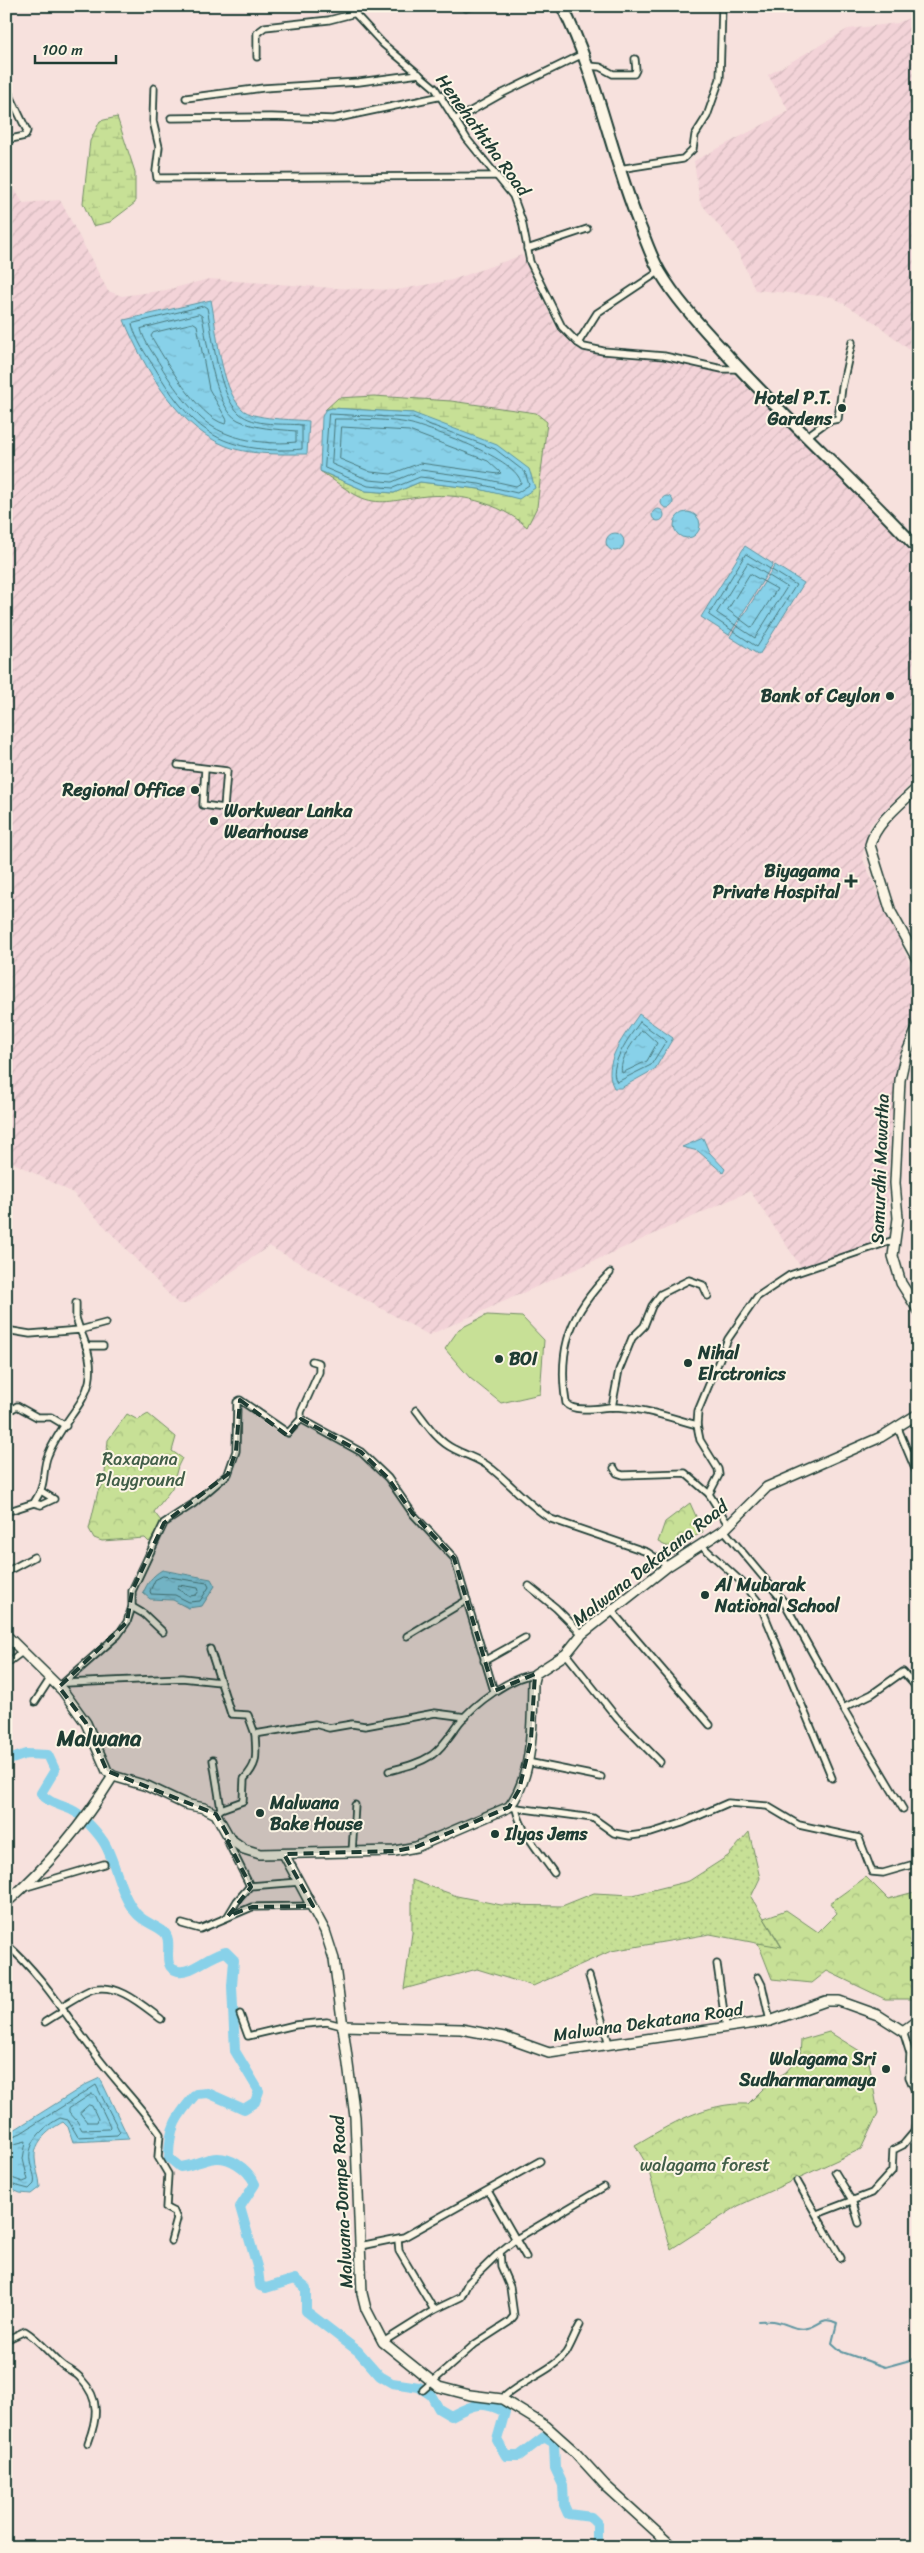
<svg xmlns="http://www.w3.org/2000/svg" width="924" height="2553" font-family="Sriracha,sans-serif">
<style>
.industrial{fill:url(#industrial-furrows)}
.grass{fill:url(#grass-dots);stroke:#738e65}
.forest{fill:url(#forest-crowns);stroke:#738e65}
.wetland{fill:url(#wetland-marsh);stroke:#738e65}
.pitch{fill:#c7e096;stroke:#738e65}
.water{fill:url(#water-ripples);stroke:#5e96a1}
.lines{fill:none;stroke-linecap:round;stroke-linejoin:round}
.shore{stroke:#49787c;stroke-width:1}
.stream{stroke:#5e96a1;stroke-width:2}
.river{stroke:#88d1e9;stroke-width:10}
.street-casing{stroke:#1f3d34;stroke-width:9}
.secondary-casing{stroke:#1f3d34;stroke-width:12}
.primary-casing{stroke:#1f3d34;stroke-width:14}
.street{stroke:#fcf5e5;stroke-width:5.5}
.secondary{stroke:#fcf5e5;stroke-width:9}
.primary{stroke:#fcf5e5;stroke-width:10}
.marked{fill:#1f3d34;fill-opacity:0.2;stroke:#1f3d34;stroke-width:4;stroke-dasharray:10 6;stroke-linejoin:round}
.poi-dot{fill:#1f3d34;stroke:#fcf5e5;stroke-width:2}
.labels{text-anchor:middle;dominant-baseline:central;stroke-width:4;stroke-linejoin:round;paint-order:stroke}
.street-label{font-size:18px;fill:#1f3d34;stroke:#fcf5e5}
.poi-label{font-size:18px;font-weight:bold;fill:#1f3d34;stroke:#fcf5e5;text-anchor:start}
.park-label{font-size:18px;fill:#415e48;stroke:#fcf5e5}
.district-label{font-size:22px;font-weight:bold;fill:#1f3d34;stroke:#fcf5e5}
</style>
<defs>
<pattern id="industrial-furrows" width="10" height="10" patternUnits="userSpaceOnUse" patternTransform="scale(1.25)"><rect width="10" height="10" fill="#f3d3d8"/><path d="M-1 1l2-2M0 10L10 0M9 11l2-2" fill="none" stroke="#d0b6ba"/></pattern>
<pattern id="grass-dots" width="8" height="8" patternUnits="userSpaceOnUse" patternTransform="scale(1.25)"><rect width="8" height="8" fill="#c7e096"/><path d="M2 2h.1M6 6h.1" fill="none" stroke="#aac182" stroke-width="1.8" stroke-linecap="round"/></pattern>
<pattern id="forest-crowns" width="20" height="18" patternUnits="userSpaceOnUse" patternTransform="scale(1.25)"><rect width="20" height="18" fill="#c7e096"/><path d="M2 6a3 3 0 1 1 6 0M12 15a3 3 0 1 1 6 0" fill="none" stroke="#aac182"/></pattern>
<pattern id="wetland-marsh" width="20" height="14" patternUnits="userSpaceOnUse" patternTransform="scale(1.25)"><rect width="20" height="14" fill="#c7e096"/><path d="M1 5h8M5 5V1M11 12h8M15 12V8" fill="none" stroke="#aac182"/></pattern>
<pattern id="water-ripples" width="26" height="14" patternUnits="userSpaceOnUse" patternTransform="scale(1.25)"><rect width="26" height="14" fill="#88d1e9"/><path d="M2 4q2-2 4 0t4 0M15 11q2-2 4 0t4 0" fill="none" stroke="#75b4c8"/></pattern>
</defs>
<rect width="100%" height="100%" fill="#f7e1dd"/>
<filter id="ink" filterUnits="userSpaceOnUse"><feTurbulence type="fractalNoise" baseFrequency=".02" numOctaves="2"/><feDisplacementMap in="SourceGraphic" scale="10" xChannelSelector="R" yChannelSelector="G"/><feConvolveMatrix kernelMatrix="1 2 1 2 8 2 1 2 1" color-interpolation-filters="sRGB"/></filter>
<g filter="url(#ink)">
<g class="industrial">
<path d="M918,14V357L877,324L833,297L755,290L736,247L700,202L694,161L789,111L768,75L848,29L898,23Z"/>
<path d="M6,181L10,182L23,203L60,200L108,291L122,296L166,290L209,279L332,288L397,290L452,280L522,255L556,328L575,347L584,352L626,358L672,360L733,374L804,442L918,557V776L870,825L862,857L918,983L915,1013L898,1060L890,1131L888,1202L875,1244L803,1270L750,1191L429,1335L269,1246L186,1304H178L73,1193L6,1159Z"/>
</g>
<path class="grass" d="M749,1832L760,1878L751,1897L782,1948L710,1934L611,1951L533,1986L477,1969L404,1989L412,1933V1880L457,1896L501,1905L562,1906L594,1893L633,1895L689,1881L728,1856Z"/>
<g class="forest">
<path d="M127,1414L138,1420L148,1414L176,1437L172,1451L182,1458L178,1466L172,1488L154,1512L161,1521L156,1533L149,1542L145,1538L102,1541L94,1538L89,1529L98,1491L104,1484L108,1440Z"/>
<path d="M690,1503L703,1532L672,1549L658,1542L665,1522Z"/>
<path d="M866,1877L888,1899L918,1891V1997L914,1999H885L827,1971L812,1983L772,1979L758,1943L782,1947L764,1918L786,1910L818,1932L837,1913L830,1903Z"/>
<path d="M829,2032L868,2056L878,2113L861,2149L738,2206L671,2249L647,2165L635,2145C671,2124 706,2102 748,2104L768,2084L786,2072L800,2056L801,2040Z"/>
</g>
<g class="wetland">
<path d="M117,117L135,172V203L110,222L93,226L83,203L90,141L100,121Z"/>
<path d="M374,396L451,401L536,413L547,422L537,507L527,527C500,503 456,491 419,497C400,499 382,506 362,498C348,492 334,480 320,471L366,491L394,493L420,482L479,489L519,498L413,413L332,408L325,410L338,398Z"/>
</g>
<path class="pitch" d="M487,1315L522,1317L544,1340L540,1394L501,1403L470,1378L445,1349L459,1329Z"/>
<g class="water">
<path d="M211,300C217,330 220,387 242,409C253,420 293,419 309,421L307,454C283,454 258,455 235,449C181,434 144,368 124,320Z"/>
<path d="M332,408L413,413L497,445L529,469L535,488L519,499L479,489L420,482L394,493L366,491L320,471L322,417L325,410Z"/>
<circle cx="667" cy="502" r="6"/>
<circle cx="658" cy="515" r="6"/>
<circle cx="687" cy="525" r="13"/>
<circle cx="615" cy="542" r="9"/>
<path d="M745,546L773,564L729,635L701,617Z"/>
<path d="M775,565L804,583L759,655L730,637Z"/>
<path d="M639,1014L673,1038L655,1069L621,1088H614C600,1063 626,1034 639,1014Z"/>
<path d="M703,1138L709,1152L725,1169L723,1173L698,1151L682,1147Z"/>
<path d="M162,1570L211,1579L215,1586L202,1606L188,1608L173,1600L150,1599L143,1593C148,1582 151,1577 162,1570Z"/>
<path d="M100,2078L129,2139L73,2142L68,2127L63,2122C50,2129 34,2141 35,2158C35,2168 40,2177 40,2187L31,2194L20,2193L6,2187V2135L87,2084Z"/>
</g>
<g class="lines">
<g class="shore">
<path d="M204,306L207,308C213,336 218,394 239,413C254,427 284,423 302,425V449C274,452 233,449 209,432C187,418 168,390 155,368C146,355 136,340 132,324Z"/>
<path d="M199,314L202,316C207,340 215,409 238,420C256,429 276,429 296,431V442C270,445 236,441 213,427C194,416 172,385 161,366C154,354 144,342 141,329Z"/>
<path d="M194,323L197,325L209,389L227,420L225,424C198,417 165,360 151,336L153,333Z"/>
<path d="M329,414L412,418L495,449L525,472L529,485L517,493L479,484L420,477L393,488L368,486L325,468Z"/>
<path d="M335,419C355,419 393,419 412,424C435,431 517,458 521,483L516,486L480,478L421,470L392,482L369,480L332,464Z"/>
<path d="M342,427L409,431L488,461L501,473L498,474L420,463L391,474L371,472L340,459Z"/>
<path d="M746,554L796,585L757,647L709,615Z"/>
<path d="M748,563L787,587L755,638L717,613Z"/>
<path d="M750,574L777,589L752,628L728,610Z"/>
<path d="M640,1022L666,1041L651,1065L617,1082C606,1068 631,1034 640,1022Z"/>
<path d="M641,1031H644L657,1043L647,1061L622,1073C618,1061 634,1041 641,1031Z"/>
<path d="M163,1576L207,1583L209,1587L200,1601L189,1602L175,1595L151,1594L150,1591L155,1580Z"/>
<path d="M179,1585L198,1588L199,1591L196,1595L190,1596L177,1589Z"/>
<path d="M92,2094L95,2095L110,2126L109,2129L82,2130L77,2121L69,2112V2109Z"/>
<path d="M89,2105L92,2106L98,2119L97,2122H87L80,2113Z"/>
<path d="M6,2139L21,2133L96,2085L120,2132L117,2135L78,2137L68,2120L60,2118C45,2126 27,2141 30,2161C31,2169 36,2176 34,2184L29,2189L6,2183"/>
<path d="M6,2146L26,2141L23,2159L28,2180L23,2182L6,2176"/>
</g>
<path class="stream" d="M758,2321C765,2321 772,2320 778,2322C788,2324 797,2331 808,2328C820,2326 822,2315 837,2323L832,2343L842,2352L885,2367L914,2359L918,2365"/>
<path class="river" d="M6,1761L26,1754L48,1755L55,1770L41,1793C50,1806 65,1804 77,1813C85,1819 97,1832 103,1841C115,1858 119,1894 136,1913C143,1922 156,1925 164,1932C175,1942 159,1967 178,1971C192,1974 209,1955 226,1952L234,1960L232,1986L235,2051L259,2091L255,2102L244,2109L208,2093L196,2094C176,2117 169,2127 169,2158L180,2167C191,2166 200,2161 210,2159C229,2154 248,2169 255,2184L240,2207L258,2270L260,2286L266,2288L295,2279L306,2288V2311L358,2351L380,2376L392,2383L419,2387L431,2395L439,2409L451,2416C473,2404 482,2400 505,2412L497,2440L506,2456H519L544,2437L554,2443L555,2468L563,2485L564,2505L568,2514L591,2517L597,2523V2547"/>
<g class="street-casing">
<g id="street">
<path d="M348,6L383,44L435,88L467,139L513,196L522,221L530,262L562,327L578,343L584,347L603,351L664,356L722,369H740"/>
<path d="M463,6L466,8L474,6"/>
<path d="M257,57V33L265,27L329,20L356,13"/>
<path d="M588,66L600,67L613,74H634L636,70L635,59"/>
<path d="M6,87L27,131L25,136L6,140"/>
<path d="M154,88L153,121L159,147L156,171L157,178L496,176"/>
<path d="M186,98L263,88L359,82L419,74"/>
<path d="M171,118L271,117L333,119L442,96"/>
<path d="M455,120L503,93L583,54"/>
<path d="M619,169L683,159L693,149L695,135L707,116L720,79L722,6"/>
<path d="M527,249L587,229"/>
<path d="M578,343L597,313L660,271"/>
<path d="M806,437L828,421L838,419L842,387L852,342"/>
<path d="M178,765L227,771L224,808L203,805L205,769"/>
<path d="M610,1273C571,1312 557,1347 566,1403C573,1413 599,1408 610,1407C641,1407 668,1417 697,1425"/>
<path d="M76,1303V1318L80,1330L106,1323"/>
<path d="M6,1330L30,1334L80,1330C110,1395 68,1405 48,1455C43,1466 45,1479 41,1489C40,1494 36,1498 34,1503L6,1512"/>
<path d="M86,1346H103"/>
<path d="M612,1407L619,1370L632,1338L644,1326L652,1306L661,1294L689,1280L703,1285L708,1296"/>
<path d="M416,1410C427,1424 437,1441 454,1449C467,1456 481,1459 492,1469C513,1486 528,1505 551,1519L647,1552L668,1566"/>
<path d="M6,1413L17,1406L37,1417H51L66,1426"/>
<path d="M301,1419L361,1452L388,1478L413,1514L454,1558L494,1691"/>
<path d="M897,1426L918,1476"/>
<path d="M614,1468L617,1473L623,1475L685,1473L709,1494"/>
<path d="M34,1503L41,1505L54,1499L41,1491"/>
<path d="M729,1526L709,1494L719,1475L718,1469L700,1440L697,1425L698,1411L728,1339L757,1297L790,1275L894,1240"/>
<path d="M724,1530L784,1602L843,1708L903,1809"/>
<path d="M701,1545L745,1585L760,1604L832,1778"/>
<path d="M6,1572L34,1557"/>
<path d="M529,1586L556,1608L582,1634"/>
<path d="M132,1607L144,1614L163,1632"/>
<path d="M611,1610L710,1725"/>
<path d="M407,1636L467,1600"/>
<path d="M210,1649L231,1714L248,1715L255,1734"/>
<path d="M566,1654L617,1718L660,1762"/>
<path d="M484,1661L525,1638"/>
<path d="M6,1664L22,1652"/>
<path d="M66,1683L182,1678L220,1682"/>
<path d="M59,1687L118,1635L127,1622L132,1607V1591L164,1523L193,1504L228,1474L236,1451L237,1402L240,1400L288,1433L301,1419V1412L319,1372V1363L312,1361"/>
<path d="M35,1702L50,1679"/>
<path d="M843,1708L872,1694L903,1672L918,1689"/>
<path d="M213,1760L221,1809"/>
<path d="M527,1762L601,1777"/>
<path d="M389,1771C404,1767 418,1764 432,1755C444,1746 450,1735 459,1723C475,1703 510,1677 535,1674"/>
<path d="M509,1807L593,1818L614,1833L630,1836L651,1833L682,1823L728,1803L767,1806L799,1825L859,1838L872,1872L883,1873L918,1863"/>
<path d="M516,1809C521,1832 541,1854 554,1873"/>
<path d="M216,1814L221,1809L243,1801L244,1779C259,1762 256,1756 255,1734L315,1724L329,1728L352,1724L365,1726L435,1713L466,1717"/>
<path d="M230,1839L228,1842L250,1886"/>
<path d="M352,1853L355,1805"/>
<path d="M23,1888L104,1864"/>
<path d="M228,1916L237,1901L250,1886L300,1882"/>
<path d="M182,1924L200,1929L252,1907L313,1906"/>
<path d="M6,1944C42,1975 65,2014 93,2051C114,2080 140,2105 160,2134L158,2157L168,2174L166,2208L174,2212L177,2219L171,2241"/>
<path d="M717,1964L726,2027"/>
<path d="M589,1976L609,2044"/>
<path d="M758,1977L762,1985L770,2021"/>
<path d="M62,2006C71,2001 83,1992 93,1989C119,1983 142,2005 161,2019"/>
<path d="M240,2014L248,2036L295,2025L327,2022L342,2026"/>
<path d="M45,2022L64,2010"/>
<path d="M835,2172L852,2200L859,2223"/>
<path d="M797,2181L841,2258"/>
<path d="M488,2191L526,2257"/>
<path d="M817,2214L872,2193L892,2171L893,2150L903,2145L914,2132L917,2115L916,2093L909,2077L910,2054L903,2031"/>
<path d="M398,2239L399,2251L434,2310"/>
<path d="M360,2246L404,2237L540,2161"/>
<path d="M6,2340L25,2331C38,2339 49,2353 60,2363C66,2369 76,2372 81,2379C101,2400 97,2419 88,2443"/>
<path d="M383,2342L434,2310L461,2297L468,2283L500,2252"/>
<path d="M423,2390L475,2344L509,2322L514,2316L510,2287L501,2266L500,2252L516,2239L604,2187"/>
<path d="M502,2399C520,2381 551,2372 566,2353C571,2345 575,2334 580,2325"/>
</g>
</g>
<g class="secondary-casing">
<g id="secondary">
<path d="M918,787C902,803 876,822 870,845L891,912L918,961"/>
<path d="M918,1026L905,1057L900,1080L895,1183L898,1218L893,1256L901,1283L918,1310"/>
<path d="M6,1635L63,1691L86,1723L107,1771L113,1776L147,1786L185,1804L204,1808L216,1814L230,1839L244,1849L260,1854L395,1851L416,1847L509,1807C534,1776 532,1720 533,1682L535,1674L566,1654L582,1634L668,1566L724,1530L767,1487L881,1437L918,1414"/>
<path d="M284,1854L325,1931L334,1959L355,2117L362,2293L366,2309L383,2342L439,2387L470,2395L502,2399L546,2426L574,2451L605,2485L673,2547"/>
<path d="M6,1903C47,1867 84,1823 113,1776"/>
<path d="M342,2026L461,2029L504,2037L549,2053L770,2021L826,2001H839L878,2015L903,2031L918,2020"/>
</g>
</g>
<g class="primary-casing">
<path id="primary" d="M562,6C597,75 610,152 639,224C646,240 651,257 660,272C679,304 705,330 729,357C790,424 857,483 918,549"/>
</g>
<use href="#street" class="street"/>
<use href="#secondary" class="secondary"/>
<use href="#primary" class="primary"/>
</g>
</g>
<path class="marked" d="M240,1400L288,1436L301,1419L361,1452L388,1478L413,1514L454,1558L494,1691L535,1674L531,1740L519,1790L509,1807L416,1847L395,1851L284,1854L313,1906L252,1907L228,1916L251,1887L228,1842L230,1839L216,1814L107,1771L86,1723L59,1687L127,1622L132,1591L164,1523L228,1474L236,1451Z"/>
<g class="poi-dot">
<circle cx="842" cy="408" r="5"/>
<circle cx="890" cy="696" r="5"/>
<circle cx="195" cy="790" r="5"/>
<circle cx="214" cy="821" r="5"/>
<path d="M848.5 873.5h5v5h5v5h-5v5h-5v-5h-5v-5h5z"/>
<circle cx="499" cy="1359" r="5"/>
<circle cx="688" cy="1363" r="5"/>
<circle cx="705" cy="1595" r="5"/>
<circle cx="260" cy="1813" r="5"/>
<circle cx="495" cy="1834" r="5"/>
<circle cx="886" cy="2069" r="5"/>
</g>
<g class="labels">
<g class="street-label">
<text transform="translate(483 135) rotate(54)">Henehaththa Road</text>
<text transform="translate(880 1169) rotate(-88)">Samurdhi Mawatha</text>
<text transform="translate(650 1563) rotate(-38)">Malwana Dekatana Road</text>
<text transform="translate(648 2022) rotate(-8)">Malwana Dekatana Road</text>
<text transform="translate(342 2202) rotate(-93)">Malwana-Dompe Road</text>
</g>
<g class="poi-label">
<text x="832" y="398" text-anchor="end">Hotel P.T.<tspan x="832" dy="21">Gardens</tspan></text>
<text x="880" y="696" text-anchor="end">Bank of Ceylon</text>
<text x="185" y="790" text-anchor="end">Regional Office</text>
<text x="224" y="811">Workwear Lanka<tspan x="224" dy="21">Wearhouse</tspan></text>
<text x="840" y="871" text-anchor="end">Biyagama<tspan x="840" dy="21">Private Hospital</tspan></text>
<text x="698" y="1353">Nihal<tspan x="698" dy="21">Elrctronics</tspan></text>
<text x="509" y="1359">BOI</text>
<text x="715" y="1585">Al Mubarak<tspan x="715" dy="21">National School</tspan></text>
<text x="270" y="1803">Malwana<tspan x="270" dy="21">Bake House</tspan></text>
<text x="505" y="1834">Ilyas Jems</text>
<text x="876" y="2059" text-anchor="end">Walagama Sri<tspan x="876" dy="21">Sudharmaramaya</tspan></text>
</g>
<g class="park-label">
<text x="140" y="1459">Raxapana<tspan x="140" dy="21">Playground</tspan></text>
<text x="705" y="2165">walagama forest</text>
</g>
<g class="district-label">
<text x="99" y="1738">Malwana</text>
</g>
</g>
<rect width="924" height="2553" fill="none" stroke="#fcf5e5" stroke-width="25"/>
<rect x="12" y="12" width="899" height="2528" fill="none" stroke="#1f3d34" stroke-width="2" filter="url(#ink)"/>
<path d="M35 55v8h81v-8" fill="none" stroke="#1f3d34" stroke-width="2.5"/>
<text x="42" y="55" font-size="15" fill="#1f3d34" stroke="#fcf5e5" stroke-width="4" paint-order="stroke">100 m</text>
</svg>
